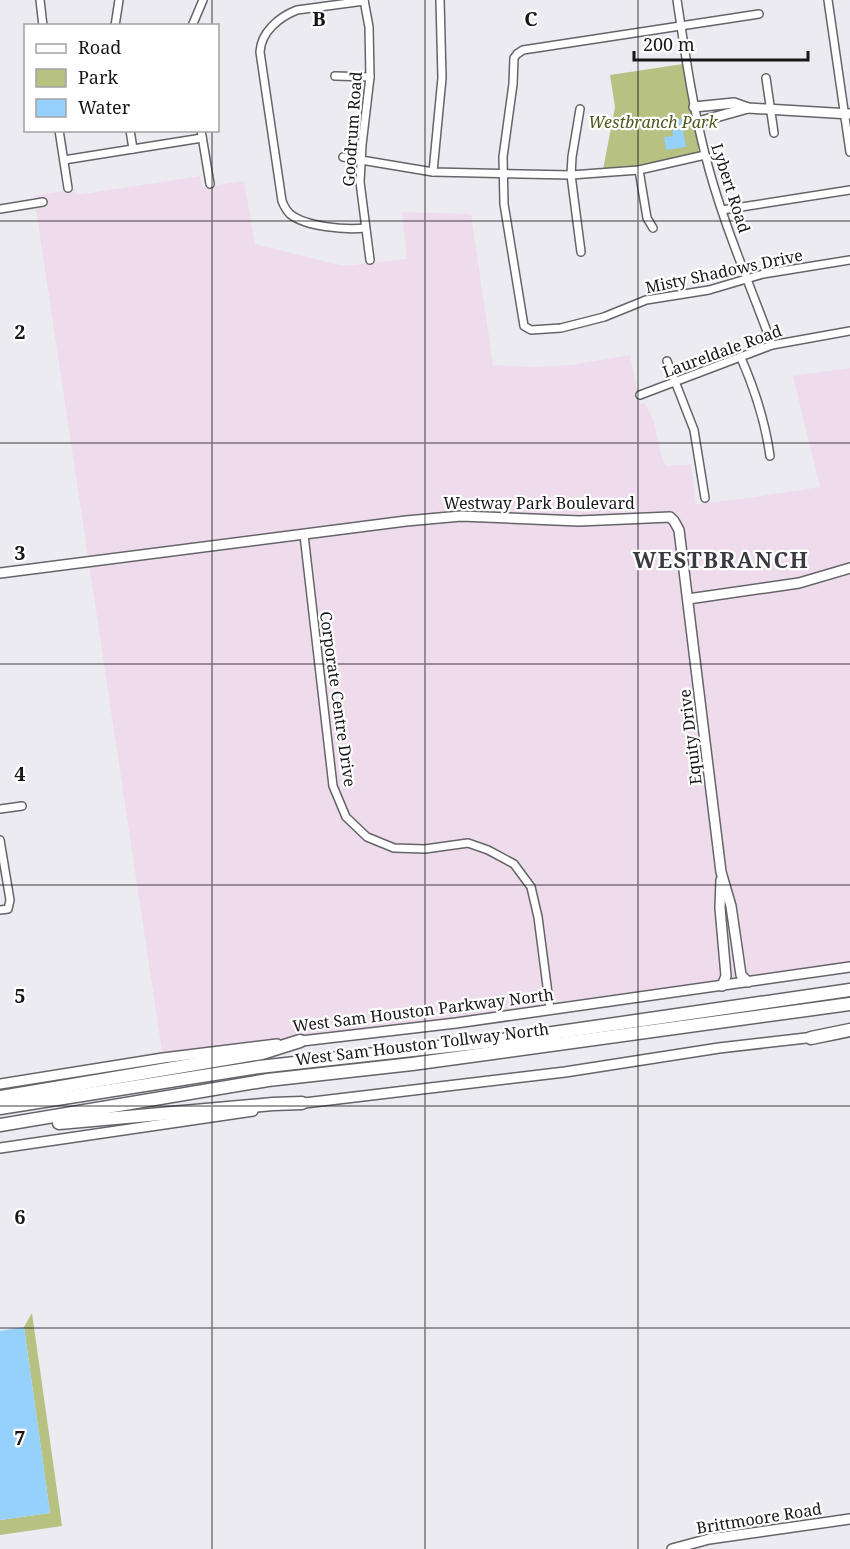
<svg xmlns="http://www.w3.org/2000/svg" width="850" height="1549" font-family="'Noto Serif',serif">
<style>
.industrial{fill:#eedcec}
.green{fill:#b6c182}
.water{fill:#96d1fb}
.lines{fill:none;stroke-linecap:round;stroke-linejoin:round}
.street-casing{stroke:#656469;stroke-width:10}
.secondary-casing{stroke:#656469;stroke-width:12}
.highway-casing{stroke:#656469;stroke-width:15}
.street{stroke:#fff;stroke-width:7}
.secondary{stroke:#fff;stroke-width:9}
.highway{stroke:#fff;stroke-width:12}
.grid{fill:none;stroke:#171719;stroke-width:1.5;stroke-opacity:0.55}
.labels{text-anchor:middle;dominant-baseline:central;stroke-width:4.5;stroke-linejoin:round;paint-order:stroke}
.park-label{font-size:16px;font-style:italic;fill:#50581d;stroke:#fff}
.street-label{font-size:16px;fill:#171719;stroke:#fff}
.district-label{font-size:22px;font-weight:bold;letter-spacing:1.5px;fill:#3a393d;stroke:#fff}
.grid-label{font-size:20px;text-anchor:middle;font-weight:bold;fill:#171719;stroke:#fff;stroke-width:4.5;stroke-linejoin:round;paint-order:stroke}
</style>
<rect width="100%" height="100%" fill="#ecebf1"/>
<path class="industrial" d="M200,176L202,187L244,181L255,244L343,266L407,259L402,212L471,214L493,365L535,367L572,365L630,355L640,404L645,403L654,421L662,459L666,466L691,464L696,504L750,498L820,487L793,376L850,368V967L163,1058L34,196L75,189L77,195Z"/>
<g class="green">
<path d="M683,64L699,146L698,152C677,164 628,166 603,170L615,107L610,75Z"/>
<path d="M32,1313L62,1526L0,1535V1520L50,1513L24,1327Z"/>
</g>
<g class="water">
<path d="M681,119L686,147L666,150L664,137L673,136L672,121Z"/>
<path d="M24,1327L50,1513L0,1520V1331Z"/>
</g>
<g class="lines">
<g class="street-casing">
<g id="street">
<path d="M40,0L43,26"/>
<path d="M364,0L369,27L370,77L362,145L360,182L370,260"/>
<path d="M677,0C685,52 692,103 705,154C721,219 749,282 772,345"/>
<path d="M828,0L850,152"/>
<path d="M364,1L297,10C279,17 261,32 260,52L282,201C284,206 286,210 290,214C306,227 345,230 365,228"/>
<path d="M759,14L523,50L517,54L514,58L513,84L503,157L504,204L524,326L531,330L561,328L604,317L646,300L709,290L763,274L850,260"/>
<path d="M115,26L119,0"/>
<path d="M192,26L203,0"/>
<path d="M335,76L370,77"/>
<path d="M766,78L774,133"/>
<path d="M580,109L572,157L571,175L581,252"/>
<path d="M59,130L68,188"/>
<path d="M130,130L133,149"/>
<path d="M201,130L210,184"/>
<path d="M343,157L433,172L571,175L639,170L705,155"/>
<path d="M64,160L202,138"/>
<path d="M639,170L647,218L653,228"/>
<path d="M433,172L442,78L440,0"/>
<path d="M0,209L43,202"/>
<path d="M722,210L850,190"/>
<path d="M741,358C755,390 765,420 770,456"/>
<path d="M667,361L694,430L705,498"/>
<path d="M640,395L772,345L850,331"/>
<path d="M304,535L333,786L346,817L367,837L394,848L425,849L468,843L488,850L514,864L531,887L538,917L550,1009"/>
<path d="M0,809L22,806"/>
<path d="M0,840L10,900L8,909L0,910"/>
</g>
</g>
<g class="secondary-casing">
<g id="secondary">
<path d="M694,107L734,103L748,108L850,114"/>
<path d="M698,122L748,108"/>
<path d="M0,573L406,521L461,516L579,521L670,517L674,521L679,530L721,872L731,906L741,975L748,982"/>
<path d="M688,599L799,583L850,568"/>
<path d="M721,880L720,908L726,976L722,986"/>
<path d="M293,1042L456,1023L850,967"/>
<path d="M0,1084L163,1058L277,1044"/>
<path d="M296,1104L565,1072L719,1048L815,1037"/>
<path d="M0,1148L253,1111"/>
<path d="M672,1549L709,1539L850,1519"/>
</g>
</g>
<g class="highway-casing">
<g id="highway">
<path d="M811,1038L850,1030"/>
<path d="M0,1097L262,1053L300,1041"/>
<path d="M0,1108L259,1067L511,1039L850,990"/>
<path d="M59,1123L273,1104L302,1103"/>
<path d="M0,1125L268,1080L412,1064L850,1004"/>
</g>
</g>
<use href="#street" class="street"/>
<use href="#secondary" class="secondary"/>
<use href="#highway" class="highway"/>
</g>
<path class="grid" d="M212,0V26M425,0V1549M638,0V1549M212,130V1549M0,221H850M0,443H850M0,664H850M0,885H850M0,1106H850M0,1328H850"/>
<g class="labels">
<g class="park-label">
<text x="653" y="122">Westbranch Park</text>
</g>
<g class="street-label">
<text transform="translate(352 129) rotate(-86)">Goodrum Road</text>
<text transform="translate(731 188) rotate(72)">Lybert Road</text>
<text transform="translate(724 271) rotate(-12)">Misty Shadows Drive</text>
<text transform="translate(722 351) rotate(-20)">Laureldale Road</text>
<text x="539" y="503">Westway Park Boulevard</text>
<text transform="translate(338 699) rotate(82)">Corporate Centre Drive</text>
<text transform="translate(690 737) rotate(-97)">Equity Drive</text>
<text transform="translate(423 1010) rotate(-7)">West Sam Houston Parkway North</text>
<text transform="translate(422 1044) rotate(-7)">West Sam Houston Tollway North</text>
<text transform="translate(759 1518) rotate(-9)">Brittmoore Road</text>
</g>
<g class="district-label">
<text x="721" y="559">WESTBRANCH</text>
</g>
</g>
<g class="grid-label">
<text x="319" y="26">B</text>
<text x="531" y="26">C</text>
<text x="20" y="339">2</text>
<text x="20" y="560">3</text>
<text x="20" y="781">4</text>
<text x="20" y="1003">5</text>
<text x="20" y="1224">6</text>
<text x="20" y="1445">7</text>
</g>
<rect x="24" y="24" width="195" height="108" fill="#ffffff" stroke="#a2a2a3" stroke-width="1.5"/>
<rect x="36" y="44" width="30" height="9" fill="#ffffff" stroke="#a2a2a3" stroke-width="1.5"/>
<text x="78" y="54" font-size="18" fill="#171719">Road</text>
<rect x="36" y="69" width="30" height="18" fill="#b6c182" stroke="#a2a2a3" stroke-width="1.5"/>
<text x="78" y="84" font-size="18" fill="#171719">Park</text>
<rect x="36" y="99" width="30" height="18" fill="#96d1fb" stroke="#a2a2a3" stroke-width="1.5"/>
<text x="78" y="114" font-size="18" fill="#171719">Water</text>
<path d="M634 51v9h174v-9" fill="none" stroke="#171719" stroke-width="3"/>
<text x="643" y="51" font-size="18" fill="#171719" stroke="#ffffff" stroke-width="4.5" paint-order="stroke">200 m</text>
</svg>
